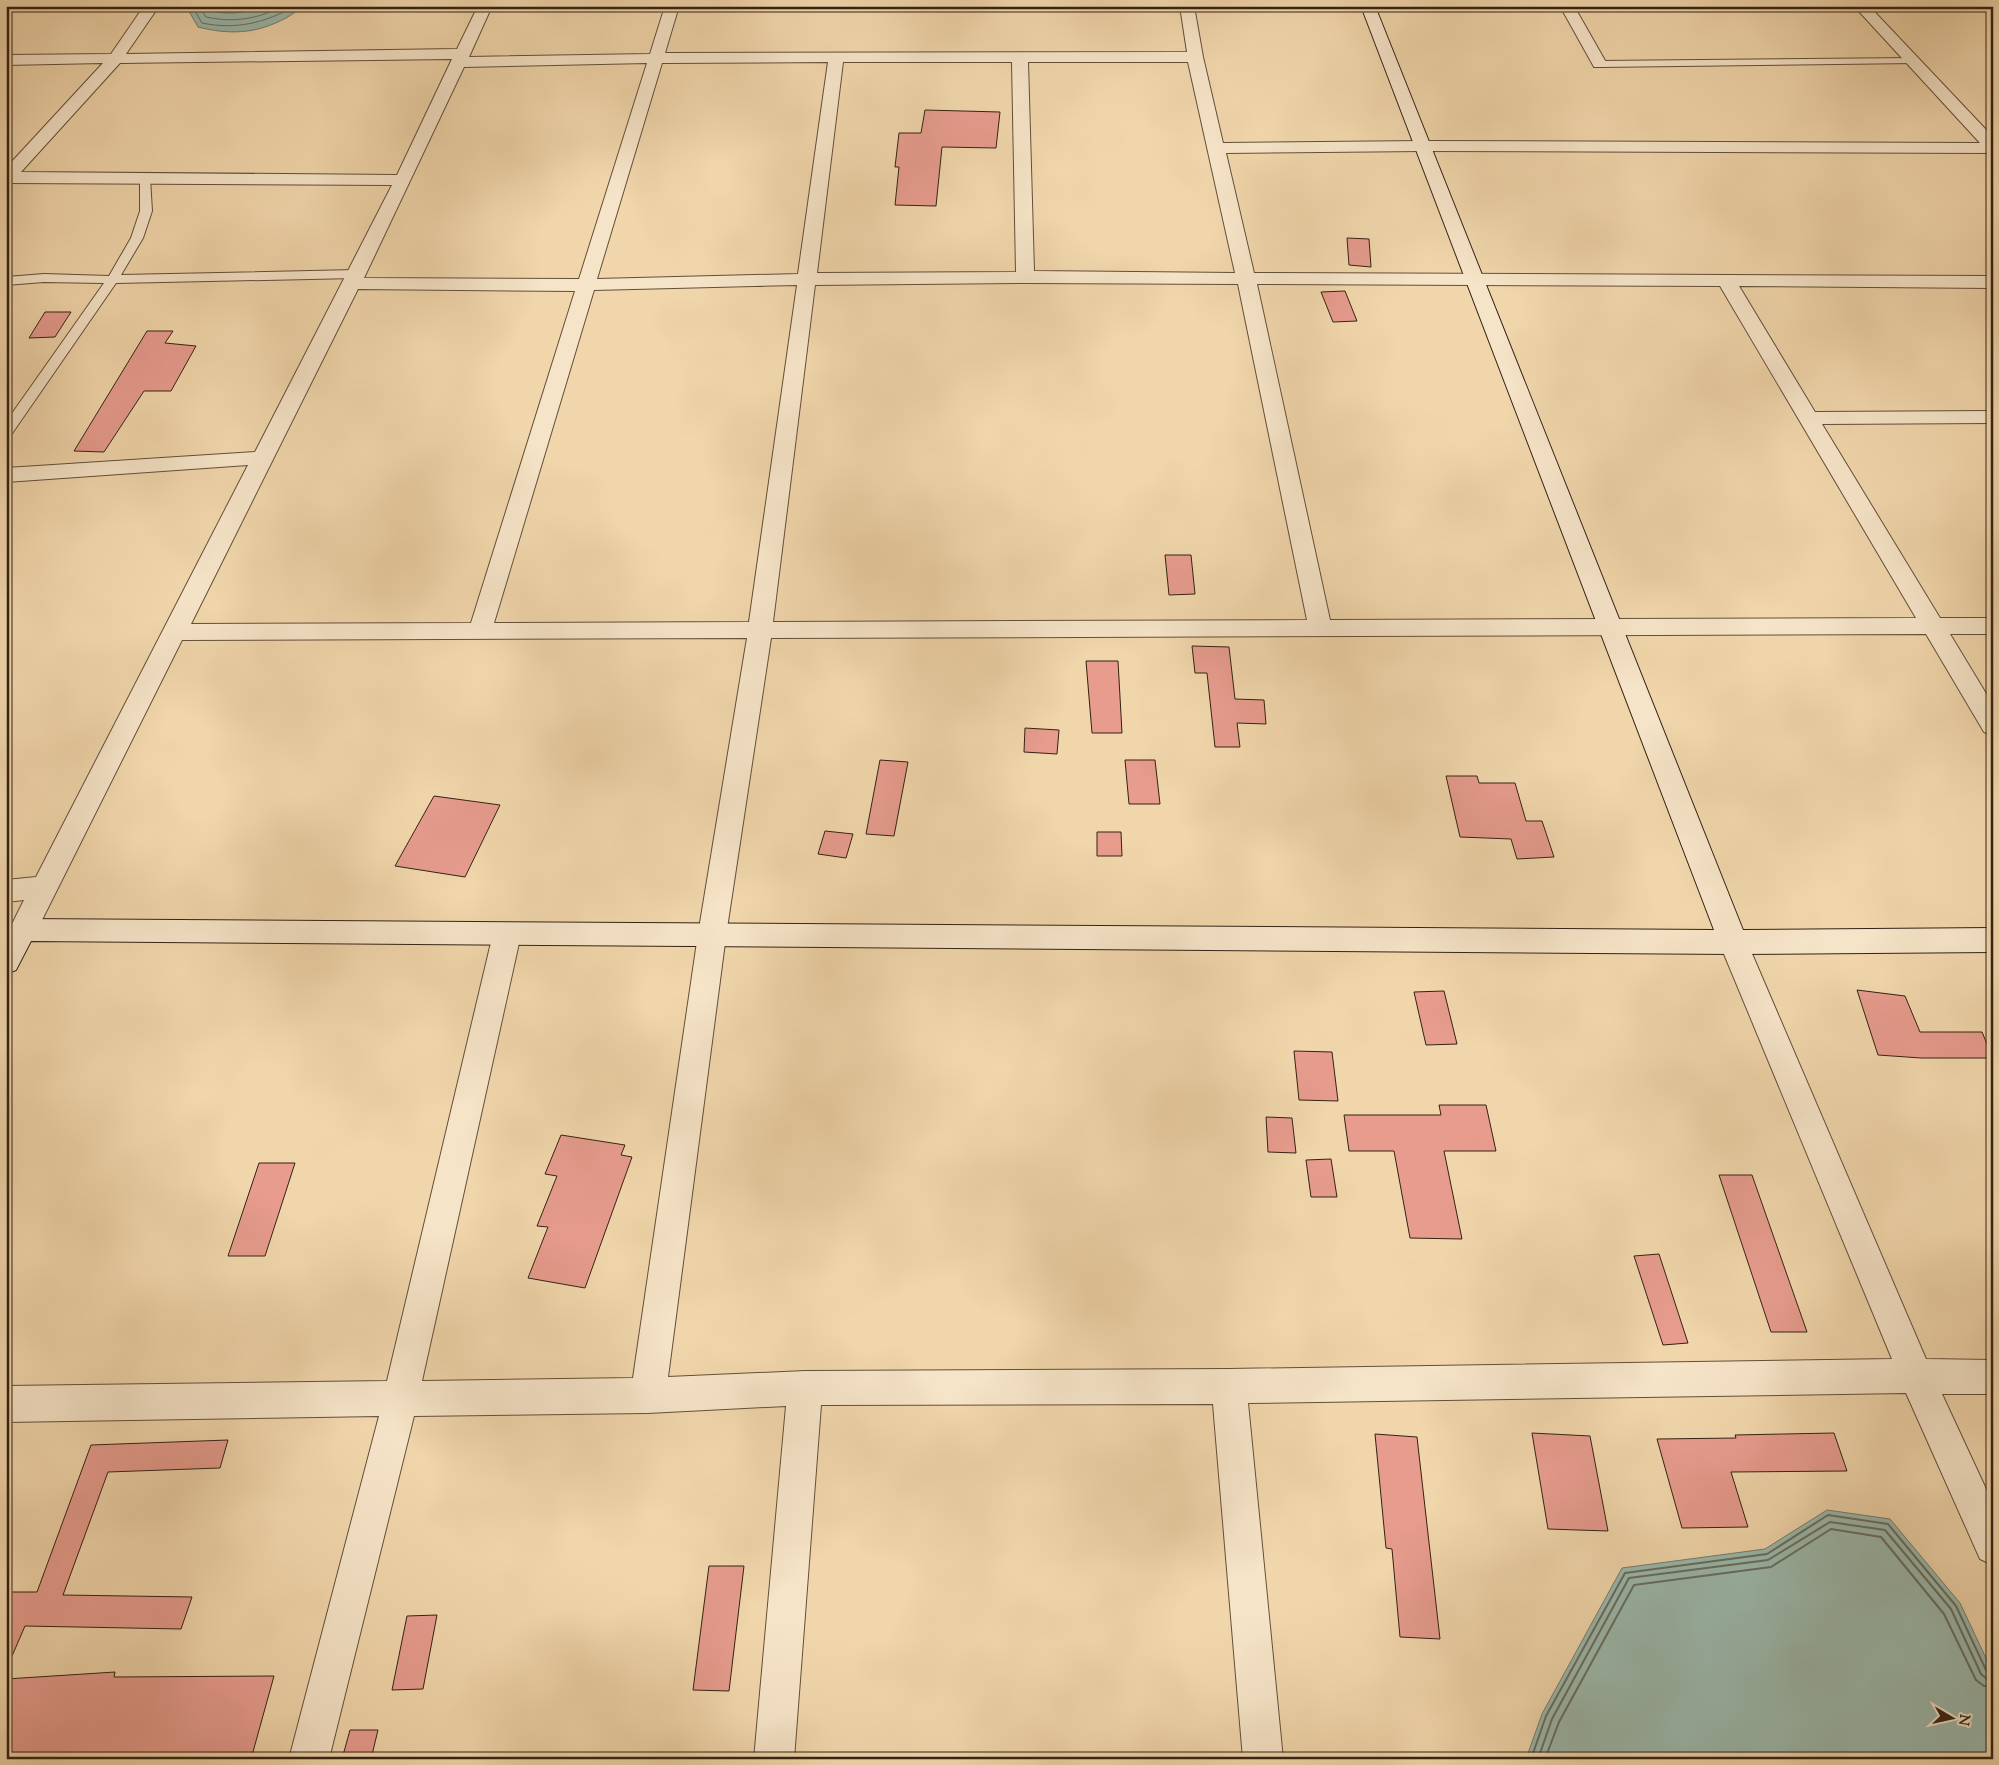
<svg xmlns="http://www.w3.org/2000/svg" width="1999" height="1765" font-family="'Sorts Mill Goudy',serif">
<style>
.water{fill:#9bb9ad;stroke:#717d70}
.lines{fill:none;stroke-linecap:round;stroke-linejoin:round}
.shore-far1{stroke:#676e60;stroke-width:1}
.shore{stroke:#676e60;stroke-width:2}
.building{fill:#e79c8e;stroke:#332214}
.lane-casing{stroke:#624f3a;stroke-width:2}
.street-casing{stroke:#624f3a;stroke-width:2}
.secondary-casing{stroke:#332214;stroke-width:2}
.lane{fill:#f6e4c8;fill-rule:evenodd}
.street{fill:#f6e4c8;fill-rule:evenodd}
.secondary{fill:#f6e4c8;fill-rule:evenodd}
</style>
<rect width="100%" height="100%" fill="#f1d6ab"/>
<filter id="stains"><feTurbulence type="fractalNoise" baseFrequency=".004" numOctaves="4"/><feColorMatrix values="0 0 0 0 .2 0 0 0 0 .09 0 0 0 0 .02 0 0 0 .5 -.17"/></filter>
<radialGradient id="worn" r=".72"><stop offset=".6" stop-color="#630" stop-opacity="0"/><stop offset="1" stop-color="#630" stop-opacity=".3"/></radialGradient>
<g class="water">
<path d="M186,6H306C299,9 293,14 286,18C256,34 230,35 198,27Z"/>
<path d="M1827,1510L1890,1519L1960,1603L1993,1673V1759H1526L1542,1714L1622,1568L1765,1549Z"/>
</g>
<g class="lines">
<g class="shore-far1">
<path d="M192,6L202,23C236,30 265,23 295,6"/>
<path d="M199,6L206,17C234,23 258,19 283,6"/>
<path d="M208,6L211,11C230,15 246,13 264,6"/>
</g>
<g class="shore">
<path d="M1531,1759L1546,1716L1625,1573L1767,1554L1828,1515L1888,1524L1956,1606L1986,1670L1993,1673"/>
<path d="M1538,1759L1552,1719L1629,1578L1768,1560L1830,1522L1885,1530L1951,1609L1981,1674L1987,1679L1993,1680"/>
<path d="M1545,1759L1559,1722L1634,1585L1771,1567L1831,1529L1881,1537L1944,1614L1976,1680L1984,1686L1993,1687"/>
</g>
</g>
<g class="building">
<path d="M925,110L1000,112L996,148L942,147L936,206L895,205L899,167H895L899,133H921Z"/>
<path d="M1347,238L1369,239L1371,267L1349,265Z"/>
<path d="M1345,291L1357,321L1333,322L1321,292Z"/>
<path d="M45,312H71L55,337L29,338Z"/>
<path d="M147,331H173L165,343L196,346L171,391H144L104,452L74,451Z"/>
<path d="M1165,555H1191L1195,594L1169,595Z"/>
<path d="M1192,646L1229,647L1235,699L1264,700L1266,724L1237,723L1240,747H1215L1207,673H1195Z"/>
<path d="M1086,661H1118L1122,733H1092Z"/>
<path d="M1025,728L1059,730L1057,754L1024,752Z"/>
<path d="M880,760L908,762L894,836L866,834Z"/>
<path d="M1125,760H1155L1160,804H1129Z"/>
<path d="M1446,776H1477L1479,783H1515L1526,821H1542L1554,857L1517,859L1511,839L1460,837Z"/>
<path d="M434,796L500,805L465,877L395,866Z"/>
<path d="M825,831L853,834L846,858L818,854Z"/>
<path d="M1097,832H1121L1122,856H1097Z"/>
<path d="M1857,990L1905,996L1920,1032H1982L1993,1058H1921L1878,1055Z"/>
<path d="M1444,991L1457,1044L1426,1045L1414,992Z"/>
<path d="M1294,1051L1332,1052L1338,1101L1299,1100Z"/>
<path d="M1439,1105H1486L1496,1151H1444L1462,1239L1410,1238L1394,1151H1349L1344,1115H1441Z"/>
<path d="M1266,1117L1292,1118L1296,1153L1268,1152Z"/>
<path d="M561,1135L625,1145L621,1155L632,1157L585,1288L528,1278L548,1227L537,1226L557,1176L545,1174Z"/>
<path d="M1331,1159L1337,1197H1311L1306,1160Z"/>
<path d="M259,1163H295L265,1256H228Z"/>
<path d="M1719,1175H1752L1807,1332H1771Z"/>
<path d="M1659,1254L1688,1343L1663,1345L1634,1256Z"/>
<path d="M1532,1433L1590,1436L1608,1531L1548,1529Z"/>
<path d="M1834,1433L1847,1471L1731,1472L1748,1527L1682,1528L1657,1439L1736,1438L1735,1435Z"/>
<path d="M1375,1434L1417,1437L1440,1639L1400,1637L1392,1549L1386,1548Z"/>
<path d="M228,1440L220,1468L108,1472L63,1595L192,1597L181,1629L25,1626L6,1670V1592H37L91,1445Z"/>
<path d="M709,1566H744L729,1691L693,1690Z"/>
<path d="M437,1615L423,1689L392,1690L407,1616Z"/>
<path d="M115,1672L114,1677L274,1676L251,1759H6V1679Z"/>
<path d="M350,1730H378L371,1759H342Z"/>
</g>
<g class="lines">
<g class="lane-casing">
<g id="lane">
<path d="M1913,58L1916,59V63L1599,67L1594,64L1599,61Z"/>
<path d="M145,175L150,178L152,211L143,238L121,275L356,270L362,274L356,278L116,283L11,435L6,436V422L104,283L44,282L6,285V277L44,274L109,276L131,238L140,211V178Z"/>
</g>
</g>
<g class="street-casing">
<g id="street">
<path d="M144,6H159L126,54L457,49L478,6H492L469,57L650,54L665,6H679L665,53L1187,52L1180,6H1194L1203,57L1223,143L1423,141L1980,143L1854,6H1869L1993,137V153L1423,151L1226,153L1254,273L1993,276V288L1739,286L1815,412L1993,411V423L1822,424L1940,618H1993V634H1950L1993,705V735L1984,732L1926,634L771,638L726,935L668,1377L805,1371L1229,1369L1892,1359L1719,942L1723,934L1733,930L1743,934L1747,942L1926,1359L1993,1360V1394H1942L1993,1504V1565L1980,1559L1906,1393L1248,1403L1283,1759H1243L1213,1404L821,1405L794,1759H754L786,1406L648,1413L414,1416L329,1759H289L379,1416L6,1422V1386L387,1381L493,934L497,926L507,923L517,926L521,934L422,1381L633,1378L698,935L747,638L182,640L33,938L23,941L13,938L9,930L24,900L6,902V880L36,877L248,465L6,482V468L255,452L392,185L6,183V168L103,63L6,65V55L111,54ZM452,59L397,175L21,172L120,63ZM828,62L798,274L597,279L662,63ZM843,62H1012L1016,272L817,273ZM1028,62H1188L1235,273L1034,271ZM647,63L579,279L364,278L464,67ZM1025,283L1238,284L1307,620L773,622L815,285ZM1257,284L1720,286L1916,618L1330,620ZM797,285L749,622L494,623L594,290ZM358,289L575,291L471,623L191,624Z"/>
<path d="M1560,6H1574L1607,64L1604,67H1594Z"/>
</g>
</g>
<g class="secondary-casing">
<path id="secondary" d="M1361,6H1375L1743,930L1993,928V952L1733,954L31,941L16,970L6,974V934L13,922L23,919L1714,930Z"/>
</g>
<use href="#lane" class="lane"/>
<use href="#street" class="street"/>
<use href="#secondary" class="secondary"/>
</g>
<rect width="1999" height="1765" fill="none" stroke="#f1d6ab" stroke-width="25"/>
<rect x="8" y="8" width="1984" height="1750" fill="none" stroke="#332214" stroke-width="2.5"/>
<rect x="12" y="12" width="1974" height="1740" fill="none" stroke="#332214"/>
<g transform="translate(1952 1718) rotate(99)" stroke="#f6e4c8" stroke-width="4" paint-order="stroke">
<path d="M0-4L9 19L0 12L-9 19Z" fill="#332214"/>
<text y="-8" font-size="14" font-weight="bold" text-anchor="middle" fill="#332214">N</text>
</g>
<rect width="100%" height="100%" filter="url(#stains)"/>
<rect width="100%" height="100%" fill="url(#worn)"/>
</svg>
